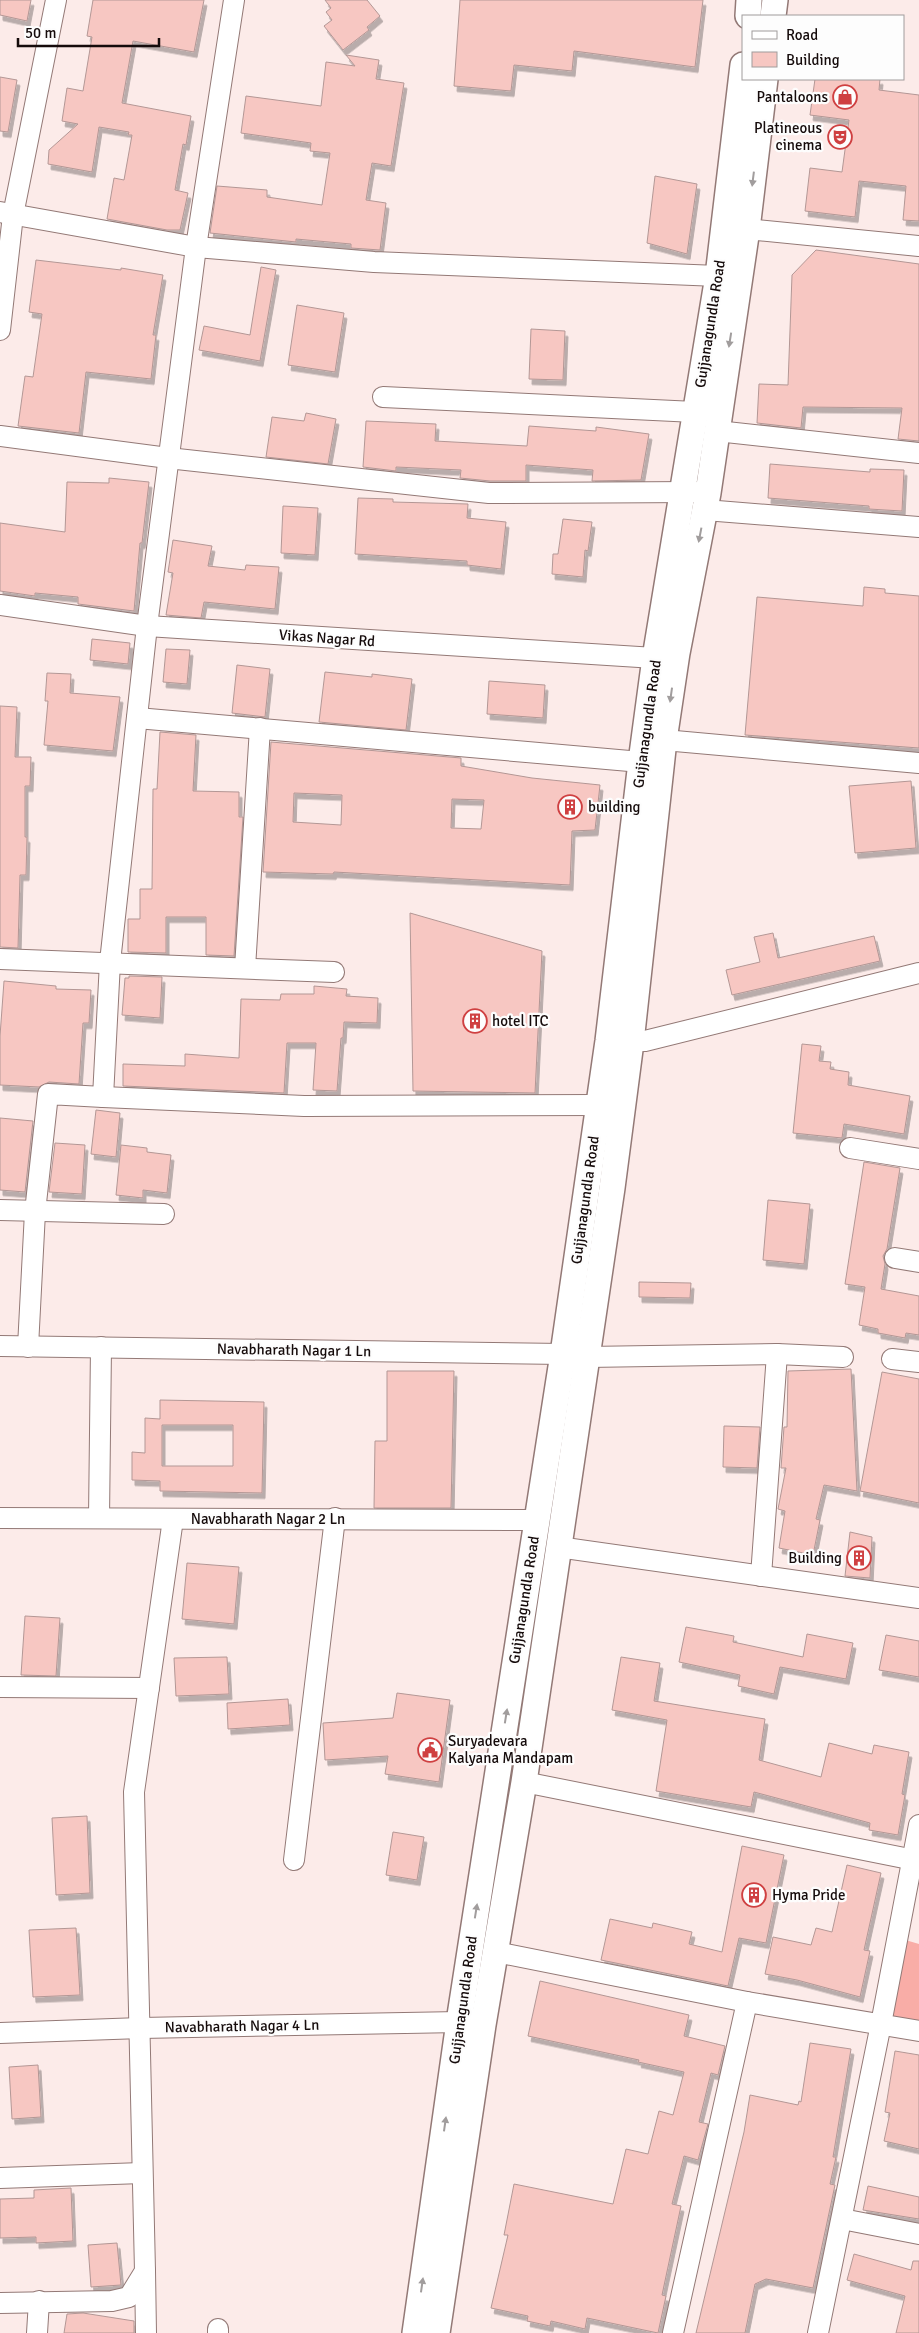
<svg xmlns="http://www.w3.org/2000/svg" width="919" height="2333" font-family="Signika,sans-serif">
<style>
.green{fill:#f9ada7}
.building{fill:#f7c7c2;stroke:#b39795;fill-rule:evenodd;filter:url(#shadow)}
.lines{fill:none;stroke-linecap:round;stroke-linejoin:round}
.minor-casing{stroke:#937976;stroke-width:22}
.major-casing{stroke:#937976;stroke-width:28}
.minor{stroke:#fff;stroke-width:20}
.major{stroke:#fff;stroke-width:25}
.oneway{fill:#a19d9d}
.labels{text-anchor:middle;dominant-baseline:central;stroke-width:4.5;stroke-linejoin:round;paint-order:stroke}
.poi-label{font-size:15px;fill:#150b0b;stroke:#fdfdfd;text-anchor:start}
.street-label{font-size:15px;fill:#150b0b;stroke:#fdfdfd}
</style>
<defs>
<filter id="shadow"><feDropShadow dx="3" dy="5.5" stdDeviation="0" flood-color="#0004"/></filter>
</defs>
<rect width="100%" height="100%" fill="#fcebe9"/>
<path class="green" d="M902,1939L919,1944V2026L886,2021Z"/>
<g class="building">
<path d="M0,0H31L27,21L0,15Z"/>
<path d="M93,0H204L194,52L133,41L122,103L191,116L186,145L183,144L175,190L188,193L180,230H167L107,219L114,178L124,180L132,135H128L129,132L99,127L92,172L48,164L49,150L78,124L62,121L67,88L83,91L92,37L87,36Z"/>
<path d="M325,0H367L380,16L367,27L369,30L343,50L324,26L332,20L326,12L331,8Z"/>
<path d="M460,0H703L695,67L574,51L572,71L514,65L511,91L454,86Z"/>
<path d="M346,55L379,60L376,79L404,83L391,166L372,163L366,200L386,203L380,250L351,248V244L296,239V242L210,233L217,186L267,190V197L322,205L330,153L310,151L311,143L241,133L246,96L321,106L326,62L355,66Z"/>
<path d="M0,77L17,80L8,132L0,131Z"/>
<path d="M815,79H880L879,90L919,95V221L903,220L906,186L859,181L855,217L805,211L810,168L842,172L849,120L810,115Z"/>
<path d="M655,176L697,184L687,254L647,243Z"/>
<path d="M816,250L919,264V441L898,439L902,408L803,407L801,428L757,423L759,384L788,385L792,275Z"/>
<path d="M36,260L121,270V268L163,275L153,335H156L151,379L86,372L79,433L18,426L25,376L33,377L42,314L29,312Z"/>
<path d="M261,267L276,270L260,361L199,350L204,326L250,335Z"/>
<path d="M297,305L344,313L335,372L288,365Z"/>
<path d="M531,329L565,331L563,380L529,379Z"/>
<path d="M306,413L336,419L328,464L266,457L272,417L304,421Z"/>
<path d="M366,421L436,424L435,441L527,446L529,426L596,431V427L649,434L641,480L592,481L593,470L526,465V481H490L460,478L461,470L396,467V471L363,467Z"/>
<path d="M770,464L870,472V469L904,470L902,511L869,509V506L768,498Z"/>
<path d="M109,478L149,482L142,543H140L134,611L78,604V597L35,593V596L0,591V523L65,532L67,482L109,483Z"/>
<path d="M358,498L393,499V502L468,504L467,518L506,522L501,569L467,565V561L355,554Z"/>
<path d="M283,506L318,508L315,555L281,553Z"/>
<path d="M563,519L592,522L588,551L585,550L583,577L552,574L553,554H558Z"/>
<path d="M173,540L212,546L208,566L245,570L246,565L279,567L275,609L204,602L201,618L166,615L173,573L168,572Z"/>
<path d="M864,587L885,589V593L919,596V748L745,735L757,597L863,606Z"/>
<path d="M92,639L130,643L128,664L90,660Z"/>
<path d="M166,649L190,650L187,684L163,682Z"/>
<path d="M237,665L270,669L265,717L232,713Z"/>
<path d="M325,672L372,677V674L412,679L406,730L319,722Z"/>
<path d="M47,673L71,674L70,693L120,697L113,751L44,745L48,701H45Z"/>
<path d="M489,681L545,685L543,718L487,714Z"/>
<path d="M0,706L17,707L15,757H31L30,786H25V837H27L26,875H20L18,948L0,947Z"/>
<path d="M160,732L196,735L193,791L239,792V817H243L234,956L206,955V917H166V953L128,952V919H140V889H152L153,789H157Z"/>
<path d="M271,742L461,758V766L532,778L600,785L595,830L572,831L570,885L334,872L333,874L263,872ZM294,793L342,795L341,825L293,822ZM452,799L484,800L481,829L451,828Z"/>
<path d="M911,781L916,848L855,853L849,786Z"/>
<path d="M410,913L542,951L535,1093L413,1091Z"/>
<path d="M773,933L778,958L874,936L880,961L732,995L726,970L760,962L754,937Z"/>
<path d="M129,976L162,977L160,1018L122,1015L125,978H129Z"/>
<path d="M4,981L56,986V989L91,990L89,1023H83L79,1084L49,1082L39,1087L0,1085V1036Z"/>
<path d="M314,986L347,989L346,996L378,998L377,1023L344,1022L343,1038H341L337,1091L313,1090L316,1043H287L284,1093L123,1086V1064L185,1066V1054L239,1058L241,999L280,1000L281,994H314Z"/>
<path d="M802,1044L821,1046L819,1061L831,1062L830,1069L849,1072L848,1085L910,1096L904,1134L844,1124L842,1138L793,1133Z"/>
<path d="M96,1110L120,1113L116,1157L91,1154Z"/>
<path d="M0,1118L33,1121L25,1192L0,1190Z"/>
<path d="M55,1143L85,1145L82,1194L49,1192Z"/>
<path d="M121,1145L147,1148V1152L171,1155L167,1193L143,1190V1198L116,1195Z"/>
<path d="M864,1162L900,1168L887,1249L883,1256L885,1264L881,1289L919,1296V1335L906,1333L905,1338L878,1333V1329L859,1325L865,1287L845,1284Z"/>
<path d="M768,1200L810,1204L804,1264L763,1260Z"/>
<path d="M639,1282L691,1283L690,1298L639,1297Z"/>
<path d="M851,1369L857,1491L824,1485L816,1519L820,1520L813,1555L779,1548L785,1511L778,1509L786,1468H781L784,1427H787L788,1371Z"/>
<path d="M387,1371H454L451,1508H374L375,1441H387Z"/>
<path d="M882,1372L919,1379V1503L860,1491Z"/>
<path d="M160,1400L264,1402L262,1493L160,1491V1481L132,1480V1452L145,1453V1418L160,1419ZM162,1425H233V1466H162Z"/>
<path d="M724,1426L760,1427L757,1468L723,1467Z"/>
<path d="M850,1532L872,1537L870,1578L845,1576Z"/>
<path d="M187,1563L239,1567L234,1624L182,1619Z"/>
<path d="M25,1616L60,1618L56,1676L21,1675Z"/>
<path d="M686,1627L734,1636L733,1642L803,1657L807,1634L853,1643L846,1679L780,1667L774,1694L738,1686L740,1675L679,1662Z"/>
<path d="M886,1635L919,1641V1677L879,1670Z"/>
<path d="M227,1657L229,1694L176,1696L174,1658Z"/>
<path d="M621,1657L660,1663L654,1701L765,1719L759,1760L821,1777L829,1743L872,1754L874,1745L909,1752L902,1794L905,1795L898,1835L869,1830L870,1823L754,1792L751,1807L656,1791L667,1720L612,1710Z"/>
<path d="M397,1693L450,1700L439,1782L385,1774L388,1756L325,1760L323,1723L393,1718Z"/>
<path d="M288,1699L290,1725L228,1729L227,1703Z"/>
<path d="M87,1816L90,1893L56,1895L52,1818Z"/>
<path d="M393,1832L424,1837L417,1880L386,1875Z"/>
<path d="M742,1846L784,1855L766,1943L739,1938L728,1986L601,1960L610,1919L652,1928L653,1923L692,1932L689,1944L722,1952Z"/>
<path d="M847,1865L881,1873L864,1950L870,1951L860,1997L797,1980L765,1974L773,1937L811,1945L816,1928L832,1932Z"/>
<path d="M76,1928L80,1995L33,1997L29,1930Z"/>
<path d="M540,1981L689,2015L684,2036L725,2046L718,2075L711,2073L699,2122L708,2124L698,2160L684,2156L672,2204L681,2206L662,2295L666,2296L658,2333L587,2318L585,2329L551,2321L550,2326L527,2321L528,2316L491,2308L508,2235H504L514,2184L613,2204L626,2149L648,2154L659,2111L673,2115L684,2072L638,2062L639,2060L528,2036Z"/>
<path d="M810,2043L851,2049L833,2157H836L830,2184L835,2185L813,2288L766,2279L755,2284L745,2333H696L744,2132L750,2095L798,2105L799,2101L801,2102Z"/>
<path d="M895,2051L919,2055V2149L884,2141L890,2113L885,2112Z"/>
<path d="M38,2065L41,2117L12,2119L9,2067Z"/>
<path d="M868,2186L919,2197V2219L863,2210Z"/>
<path d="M71,2188L73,2241L36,2243V2237L0,2238V2199L34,2198V2190Z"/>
<path d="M117,2243L121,2285L91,2287L88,2245Z"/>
<path d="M854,2254L911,2270L913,2261H919V2333H896L905,2296L847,2280Z"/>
<path d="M83,2313L134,2321V2333H64L67,2314Z"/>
</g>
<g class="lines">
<g class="minor-casing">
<g id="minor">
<path d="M0,212L196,247L374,262L718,276"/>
<path d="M747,229L919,246"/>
<path d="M0,330L13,215L56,0"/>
<path d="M383,397L695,412"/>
<path d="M717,431L919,453"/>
<path d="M0,436L168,458L489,493L696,492"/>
<path d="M705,510L919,527"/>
<path d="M0,605L147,626L655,658"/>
<path d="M137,718L641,762"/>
<path d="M664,740L919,763"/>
<path d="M0,959L334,972"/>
<path d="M245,968L260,728"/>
<path d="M618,1042L645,1041L919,973"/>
<path d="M103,1097L304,1106L599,1105"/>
<path d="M850,1148L919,1159"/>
<path d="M0,1210L164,1214"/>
<path d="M895,1258L919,1262"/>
<path d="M0,1346L563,1354L587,1357L777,1354L843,1357"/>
<path d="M28,1347L35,1212L48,1094L103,1097L110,962L147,626L196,247L234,0"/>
<path d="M892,1359L919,1362"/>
<path d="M0,1518L536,1520"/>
<path d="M99,1518L101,1347"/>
<path d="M558,1547L919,1598"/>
<path d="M761,1576L777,1354"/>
<path d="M0,1687L149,1688"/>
<path d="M524,1782L919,1861"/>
<path d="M294,1860L335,1518"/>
<path d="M496,1952L747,2002L919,2031"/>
<path d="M0,2033L141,2028L459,2022L473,2023"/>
<path d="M0,2178L142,2173"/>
<path d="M842,2219L919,2234"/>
<path d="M145,2271L146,2333"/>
<path d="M0,2303L112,2301L129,2297L145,2271L134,1792L173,1519"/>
<path d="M37,2333L39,2301"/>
<path d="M218,2333V2329"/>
<path d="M673,2333L747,2002"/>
<path d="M818,2333L881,2024L919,1825"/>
</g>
</g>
<g class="major-casing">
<g id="major">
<path d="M748,16L749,0"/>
<path d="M773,16L775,0"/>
<path d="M415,2333L459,2022L563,1354L608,1041L641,762L655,658L718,276L743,65"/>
<path d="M437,2333L483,2025L524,1782L612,1188L631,1042L664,740L677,653L708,493L747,229L765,79"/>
</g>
</g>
<use href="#minor" class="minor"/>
<use href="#major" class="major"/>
</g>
<defs><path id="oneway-solid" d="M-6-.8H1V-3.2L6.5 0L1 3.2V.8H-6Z" transform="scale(1.25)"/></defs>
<g class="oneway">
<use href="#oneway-solid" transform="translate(753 179) rotate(97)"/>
<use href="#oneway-solid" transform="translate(730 340) rotate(99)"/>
<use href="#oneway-solid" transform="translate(700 535) rotate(101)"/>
<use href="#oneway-solid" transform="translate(671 695) rotate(98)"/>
<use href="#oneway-solid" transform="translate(506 1716) rotate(-81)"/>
<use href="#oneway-solid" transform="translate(476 1911) rotate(-81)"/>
<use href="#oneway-solid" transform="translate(445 2124) rotate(-82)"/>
<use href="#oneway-solid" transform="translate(422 2285) rotate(-82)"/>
</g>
<defs>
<g id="shop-ring" transform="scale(1.25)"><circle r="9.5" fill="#fdfdfd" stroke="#cf4041" stroke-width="1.5"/><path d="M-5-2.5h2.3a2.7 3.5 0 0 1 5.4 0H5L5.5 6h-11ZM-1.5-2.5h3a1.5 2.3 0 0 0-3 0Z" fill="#cf4041"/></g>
<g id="theatre-ring" transform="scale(1.25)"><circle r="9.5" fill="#fdfdfd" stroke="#cf4041" stroke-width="1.5"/><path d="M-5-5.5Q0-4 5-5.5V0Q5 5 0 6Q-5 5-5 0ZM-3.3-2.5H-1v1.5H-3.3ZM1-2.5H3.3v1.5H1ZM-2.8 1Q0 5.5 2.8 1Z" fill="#cf4041"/></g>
<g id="building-ring" transform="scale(1.25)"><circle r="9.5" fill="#fdfdfd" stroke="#cf4041" stroke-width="1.5"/><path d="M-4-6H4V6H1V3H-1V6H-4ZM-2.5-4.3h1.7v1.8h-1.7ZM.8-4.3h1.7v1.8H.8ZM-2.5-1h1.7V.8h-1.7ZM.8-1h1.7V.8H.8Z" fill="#cf4041"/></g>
<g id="civic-ring" transform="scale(1.25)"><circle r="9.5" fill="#fdfdfd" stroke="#cf4041" stroke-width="1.5"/><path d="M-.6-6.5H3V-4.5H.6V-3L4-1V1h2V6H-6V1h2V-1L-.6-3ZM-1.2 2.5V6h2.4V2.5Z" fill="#cf4041"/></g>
</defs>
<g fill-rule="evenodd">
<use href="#shop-ring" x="845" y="97"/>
<use href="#theatre-ring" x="840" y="137"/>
<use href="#building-ring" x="570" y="807"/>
<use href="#building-ring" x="475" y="1021"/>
<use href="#building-ring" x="859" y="1558"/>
<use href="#civic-ring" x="430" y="1750"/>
<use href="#building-ring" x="754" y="1895"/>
</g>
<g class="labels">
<g class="poi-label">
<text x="828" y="97" text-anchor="end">Pantaloons</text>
<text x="822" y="128" text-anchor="end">Platineous<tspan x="822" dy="17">cinema</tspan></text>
<text x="588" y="807">building</text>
<text x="492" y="1021">hotel ITC</text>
<text x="842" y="1558" text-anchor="end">Building</text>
<text x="448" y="1741">Suryadevara<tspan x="448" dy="17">Kalyana Mandapam</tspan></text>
<text x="772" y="1895">Hyma Pride</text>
</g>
<g class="street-label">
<text transform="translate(710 324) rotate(-81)">Gujjanagundla Road</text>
<text transform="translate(327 638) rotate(4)">Vikas Nagar Rd</text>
<text transform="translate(647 724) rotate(-82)">Gujjanagundla Road</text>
<text transform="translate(585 1200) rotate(-82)">Gujjanagundla Road</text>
<text transform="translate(294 1350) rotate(1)">Navabharath Nagar 1 Ln</text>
<text x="268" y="1519">Navabharath Nagar 2 Ln</text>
<text transform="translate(524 1600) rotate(-81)">Gujjanagundla Road</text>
<text transform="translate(463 2000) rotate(-82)">Gujjanagundla Road</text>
<text transform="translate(242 2026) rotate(-1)">Navabharath Nagar 4 Ln</text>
</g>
</g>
<rect x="742" y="15" width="162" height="65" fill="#fdfdfd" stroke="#a09c9c"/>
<rect x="752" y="31" width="25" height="8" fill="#ffffff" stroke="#a09c9c"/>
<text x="786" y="40" font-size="15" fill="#150b0b">Road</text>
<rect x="752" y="52" width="25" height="15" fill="#f7c7c2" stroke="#a09c9c"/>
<text x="786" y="65" font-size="15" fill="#150b0b">Building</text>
<path d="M18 38v8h141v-8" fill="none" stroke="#150b0b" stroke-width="2.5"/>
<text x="25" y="38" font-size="15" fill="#150b0b" stroke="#fdfdfd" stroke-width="4" paint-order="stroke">50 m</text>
</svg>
